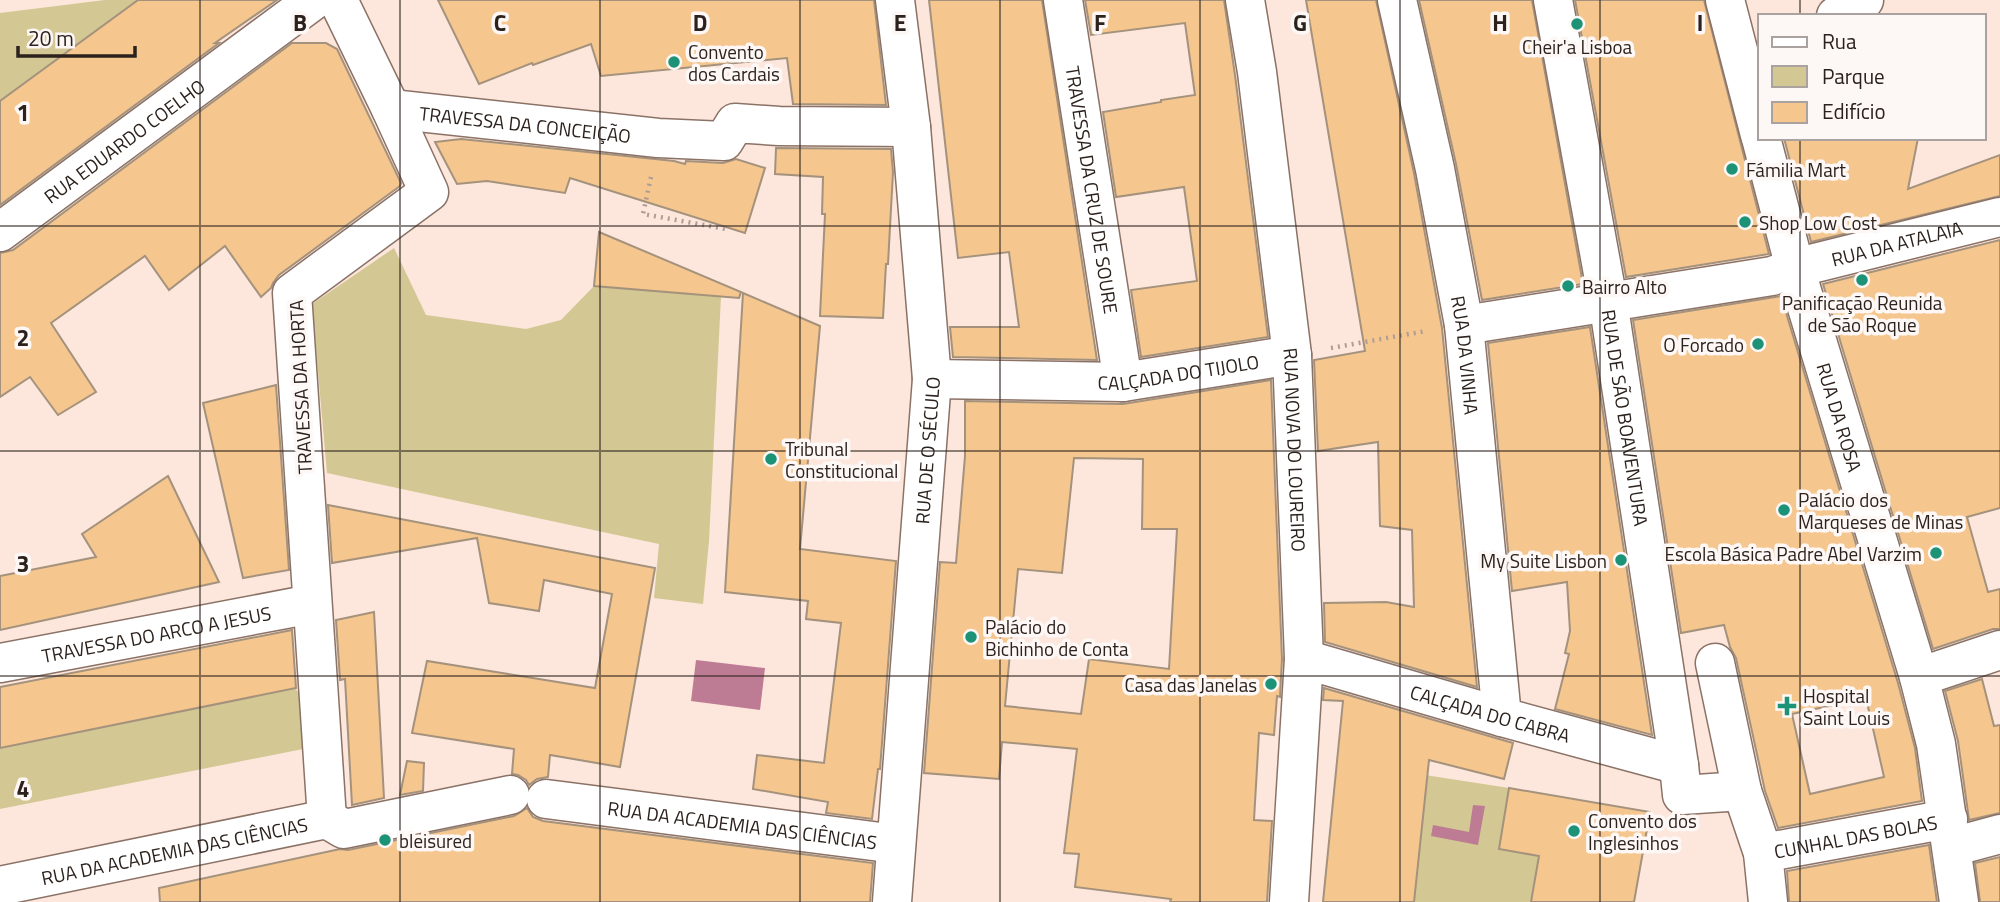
<svg xmlns="http://www.w3.org/2000/svg" width="2000" height="902" font-family="'Titillium Web',sans-serif">
<style>
.green{fill:#d3c793}
.water{fill:#be7b94}
.building{fill:#f5c68e;stroke:#a4927d;stroke-width:2;fill-rule:evenodd}
.lines{fill:none;stroke-linecap:round;stroke-linejoin:round}
.minor-casing{stroke:#8b7266;stroke-width:41}
.path{stroke:#af9d94;stroke-width:4.5;stroke-dasharray:2 5;stroke-linecap:butt}
.minor{stroke:#fff;stroke-width:38}
.grid{fill:none;stroke:#2c221d;stroke-width:2;stroke-opacity:0.55}
.poi-dot{fill:#1c9277;stroke:#fdf7f5;stroke-width:2.5}
.labels{text-anchor:middle;dominant-baseline:central;stroke-width:7;stroke-linejoin:round;paint-order:stroke}
.poi-label{font-size:19px;fill:#2c221d;stroke:#fdf7f5;text-anchor:start}
.street-label{font-size:19px;fill:#2c221d;stroke:#fdf7f5}
.grid-label{font-size:23px;text-anchor:middle;font-weight:bold;fill:#2c221d;stroke:#fdf7f5;stroke-width:7;stroke-linejoin:round;paint-order:stroke}
</style>
<rect width="100%" height="100%" fill="#fde6db"/>
<g class="green">
<path d="M105,0H136L138,14L116,16L54,67L50,64L0,101V13Z"/>
<path d="M394,248L426,315L526,329L561,320L594,286L721,296L709,541L703,604L654,598L659,544L327,473L312,304Z"/>
<path d="M295,688L301,696L303,749L0,809V748Z"/>
<path d="M1425,775L1509,788L1539,856L1531,902H1414Z"/>
</g>
<g class="water">
<path d="M696,660L765,668L760,710L691,701Z"/>
<path d="M1473,805L1485,806L1478,845L1431,836L1433,825L1469,832Z"/>
</g>
<g class="building">
<path d="M138,0H277L215,43H219L0,205V101Z"/>
<path d="M438,0H874L886,105L793,104L787,58L601,76L591,44L533,65L532,63L479,84Z"/>
<path d="M929,0H1042L1097,360L953,357L950,327H1019L1009,252L958,258Z"/>
<path d="M1085,0H1224L1235,75L1268,337L1141,357L1131,290L1197,281L1184,187L1116,197L1103,112L1161,102V100L1195,95L1185,23L1091,35Z"/>
<path d="M1306,0H1376L1414,173L1442,328L1477,687L1325,642L1324,603L1386,602L1414,607L1412,530L1380,526L1378,442L1318,451L1314,360L1365,351Z"/>
<path d="M1419,0H1532L1583,284L1482,300L1456,164Z"/>
<path d="M1575,0H1704L1769,254L1626,277Z"/>
<path d="M292,43H326L337,49L401,183L400,186L279,275L273,283L271,288L261,297L225,246L169,290L145,256L51,323L96,392L58,415L30,377L0,397V253L13,250Z"/>
<path d="M1784,138H1918L1908,189L2000,155V196L1811,242Z"/>
<path d="M461,139L674,161L685,164L686,161L723,163L736,159L765,168L745,233L570,178L565,193L487,181L457,184L435,142Z"/>
<path d="M776,148L891,149L893,172L888,264H886L883,318L820,316L825,214H822L823,177L775,174Z"/>
<path d="M599,232L741,292L739,298L594,286Z"/>
<path d="M2000,240V508L1967,517L1988,592L2000,589V629H1993L1933,649L1823,284Z"/>
<path d="M743,293L820,326L800,549L896,561L880,769H878L872,819L826,813L828,802L753,789L757,755L824,763L841,623L806,619L808,601L725,592Z"/>
<path d="M1781,296L1898,683L1915,748L1922,801L1778,828L1765,791L1736,658L1730,647L1724,625L1681,633L1633,320ZM1866,698L1884,777L1810,794L1792,714Z"/>
<path d="M1590,327L1652,735L1555,709L1569,654L1565,653L1570,631L1567,582L1512,591L1488,343Z"/>
<path d="M1271,380L1282,659L1280,697L1277,696L1274,735L1259,733L1254,820L1272,821L1267,902H1170L1171,899L1075,887L1079,854L1064,853L1077,749L1002,742L999,779L924,773L940,562L956,563L965,456V401L1123,404ZM1074,458L1143,459L1142,529H1177L1169,669L1089,659L1081,714L1005,706L1018,569L1062,573Z"/>
<path d="M276,385L289,570L243,578L203,403Z"/>
<path d="M168,476L219,582L0,630V576L96,557L82,534Z"/>
<path d="M328,505L655,568L620,767L550,755L548,777L537,779L529,785L526,780L518,775L512,774L514,749L412,733L427,661L595,688L612,594L544,580L539,611L489,603L477,538L332,563Z"/>
<path d="M374,612L384,798L352,805L345,679L340,680L336,620Z"/>
<path d="M292,630L296,688L0,748V687Z"/>
<path d="M1982,679L1994,726L2000,725V813L1969,820L1958,741L1945,691Z"/>
<path d="M1324,688L1513,743L1504,779L1429,760L1414,902H1323L1343,701L1323,700Z"/>
<path d="M407,761L424,763L423,791L400,795Z"/>
<path d="M1509,788L1650,812L1634,902H1531L1539,856L1499,849Z"/>
<path d="M527,808L533,817L543,821L873,863L870,902H160L159,888L340,849L348,850L514,816Z"/>
<path d="M1929,845L1937,902H1789L1787,871Z"/>
<path d="M2000,857V902H1980L1975,863Z"/>
</g>
<g class="lines">
<g class="minor-casing">
<g id="minor">
<path id="s1" d="M1063,0L1123,382"/>
<path id="s2" d="M1245,0L1257,72L1292,355L1304,659L1289,902"/>
<path id="s3" d="M1397,0L1435,169L1464,325L1502,717"/>
<path id="s4" d="M1553,0L1608,301L1679,765L1682,795L1742,791L1763,853L1768,902"/>
<path d="M1725,0L1760,135"/>
<path d="M1836,16L1864,0"/>
<path id="s5" d="M391,109L658,138L724,141L735,123L779,126L911,127"/>
<path id="s6" d="M1761,138L1795,268L1919,677L1936,744L1959,902"/>
<path id="s7" d="M0,232L314,0"/>
<path id="s8" d="M1464,325L1772,276L1795,268L2000,217"/>
<path id="s9" d="M932,379L1123,382L1292,355"/>
<path id="s10" d="M1304,659L1502,717L1679,765"/>
<path id="s11" d="M0,663L312,604"/>
<path d="M1715,663L1742,791"/>
<path d="M1919,677L2000,650"/>
<path id="s12" d="M546,799L896,844"/>
<path d="M327,819L292,293L429,192L391,109L338,0"/>
<path d="M1952,847L2000,834"/>
<path id="s13" d="M1763,853L1948,819"/>
<path id="s14" d="M0,886L327,819L344,829L510,795"/>
<path id="s15" d="M892,902L932,379L911,127L895,0"/>
</g>
</g>
<g class="path">
<path d="M651,177L643,214L726,229"/>
<path d="M1331,348L1426,331"/>
</g>
<use href="#minor" class="minor"/>
</g>
<path class="grid" d="M200,0V902M400,0V902M600,0V902M800,0V902M1000,0V902M1200,0V902M1400,0V902M1600,0V902M1800,0V16M1800,138V902M0,226H2000M0,451H2000M0,676H2000"/>
<g class="poi-dot">
<circle cx="1577" cy="24" r="7"/>
<circle cx="674" cy="62" r="7"/>
<circle cx="1732" cy="169" r="7"/>
<circle cx="1745" cy="222" r="7"/>
<circle cx="1862" cy="280" r="7"/>
<circle cx="1568" cy="286" r="7"/>
<circle cx="1758" cy="344" r="7"/>
<circle cx="771" cy="459" r="7"/>
<circle cx="1784" cy="510" r="7"/>
<circle cx="1936" cy="553" r="7"/>
<circle cx="1621" cy="560" r="7"/>
<circle cx="971" cy="637" r="7"/>
<circle cx="1271" cy="684" r="7"/>
<path d="M1783.5 695.5h7v7h7v7h-7v7h-7v-7h-7v-7h7z"/>
<circle cx="1574" cy="831" r="7"/>
<circle cx="385" cy="840" r="7"/>
</g>
<g class="labels">
<g class="poi-label">
<text x="1577" y="46" text-anchor="middle">Cheir'a Lisboa</text>
<text x="688" y="51">Convento<tspan x="688" dy="22">dos Cardais</tspan></text>
<text x="1746" y="169">Fámilia Mart</text>
<text x="1759" y="222">Shop Low Cost</text>
<text x="1582" y="286">Bairro Alto</text>
<text x="1862" y="302" text-anchor="middle">Panificação Reunida<tspan x="1862" dy="22">de São Roque</tspan></text>
<text x="1744" y="344" text-anchor="end">O Forcado</text>
<text x="785" y="448">Tribunal<tspan x="785" dy="22">Constitucional</tspan></text>
<text x="1798" y="499">Palácio dos<tspan x="1798" dy="22">Marqueses de Minas</tspan></text>
<text x="1922" y="553" text-anchor="end">Escola Básica Padre Abel Varzim</text>
<text x="1607" y="560" text-anchor="end">My Suite Lisbon</text>
<text x="985" y="626">Palácio do<tspan x="985" dy="22">Bichinho de Conta</tspan></text>
<text x="1257" y="684" text-anchor="end">Casa das Janelas</text>
<text x="1803" y="695">Hospital<tspan x="1803" dy="22">Saint Louis</tspan></text>
<text x="1588" y="820">Convento dos<tspan x="1588" dy="22">Inglesinhos</tspan></text>
<text x="399" y="840">bleisured</text>
</g>
<g class="street-label">
<text stroke="none"><textPath href="#s5" startOffset="135">TRAVESSA DA CONCEIÇÃO</textPath></text>
<text stroke="none"><textPath href="#s7" startOffset="154">RUA EDUARDO COELHO</textPath></text>
<text stroke="none"><textPath href="#s1" startOffset="192">TRAVESSA DA CRUZ DE SOURE</textPath></text>
<text stroke="none"><textPath href="#s8" startOffset="441">RUA DA ATALAIA</textPath></text>
<text stroke="none"><textPath href="#s3" startOffset="362">RUA DA VINHA</textPath></text>
<text stroke="none"><textPath href="#s9" startOffset="247">CALÇADA DO TIJOLO</textPath></text>
<text transform="translate(300 387) rotate(-93)">TRAVESSA DA HORTA</text>
<text stroke="none"><textPath href="#s6" startOffset="290">RUA DA ROSA</textPath></text>
<text stroke="none"><textPath href="#s4" startOffset="424">RUA DE SÃO BOAVENTURA</textPath></text>
<text stroke="none"><textPath href="#s2" startOffset="453">RUA NOVA DO LOUREIRO</textPath></text>
<text stroke="none"><textPath href="#s15" startOffset="453">RUA DE O SÉCULO</textPath></text>
<text stroke="none"><textPath href="#s11" startOffset="159">TRAVESSA DO ARCO A JESUS</textPath></text>
<text stroke="none"><textPath href="#s10" startOffset="194">CALÇADA DO CABRA</textPath></text>
<text stroke="none"><textPath href="#s12" startOffset="198">RUA DA ACADEMIA DAS CIÊNCIAS</textPath></text>
<text stroke="none"><textPath href="#s13" startOffset="94">CUNHAL DAS BOLAS</textPath></text>
<text stroke="none"><textPath href="#s14" startOffset="178">RUA DA ACADEMIA DAS CIÊNCIAS</textPath></text>
</g>
</g>
<g class="grid-label">
<text x="300" y="31">B</text>
<text x="500" y="31">C</text>
<text x="700" y="31">D</text>
<text x="900" y="31">E</text>
<text x="1100" y="31">F</text>
<text x="1300" y="31">G</text>
<text x="1500" y="31">H</text>
<text x="1700" y="31">I</text>
<text x="23" y="121">1</text>
<text x="23" y="346">2</text>
<text x="23" y="572">3</text>
<text x="23" y="797">4</text>
</g>
<rect x="1758" y="14" width="228" height="126" fill="#fdf7f5" stroke="#a9a29f" stroke-width="2"/>
<rect x="1772" y="37" width="35" height="10" fill="#ffffff" stroke="#a9a29f" stroke-width="2"/>
<text x="1822" y="49" font-size="21" fill="#2c221d">Rua</text>
<rect x="1772" y="66" width="35" height="21" fill="#d3c793" stroke="#a9a29f" stroke-width="2"/>
<text x="1822" y="84" font-size="21" fill="#2c221d">Parque</text>
<rect x="1772" y="102" width="35" height="21" fill="#f5c68e" stroke="#a9a29f" stroke-width="2"/>
<text x="1822" y="119" font-size="21" fill="#2c221d">Edifício</text>
<path d="M18 46v10h117v-10" fill="none" stroke="#2c221d" stroke-width="3.5"/>
<text x="28" y="46" font-size="21" fill="#2c221d" stroke="#fdf7f5" stroke-width="5" paint-order="stroke">20 m</text>
</svg>
